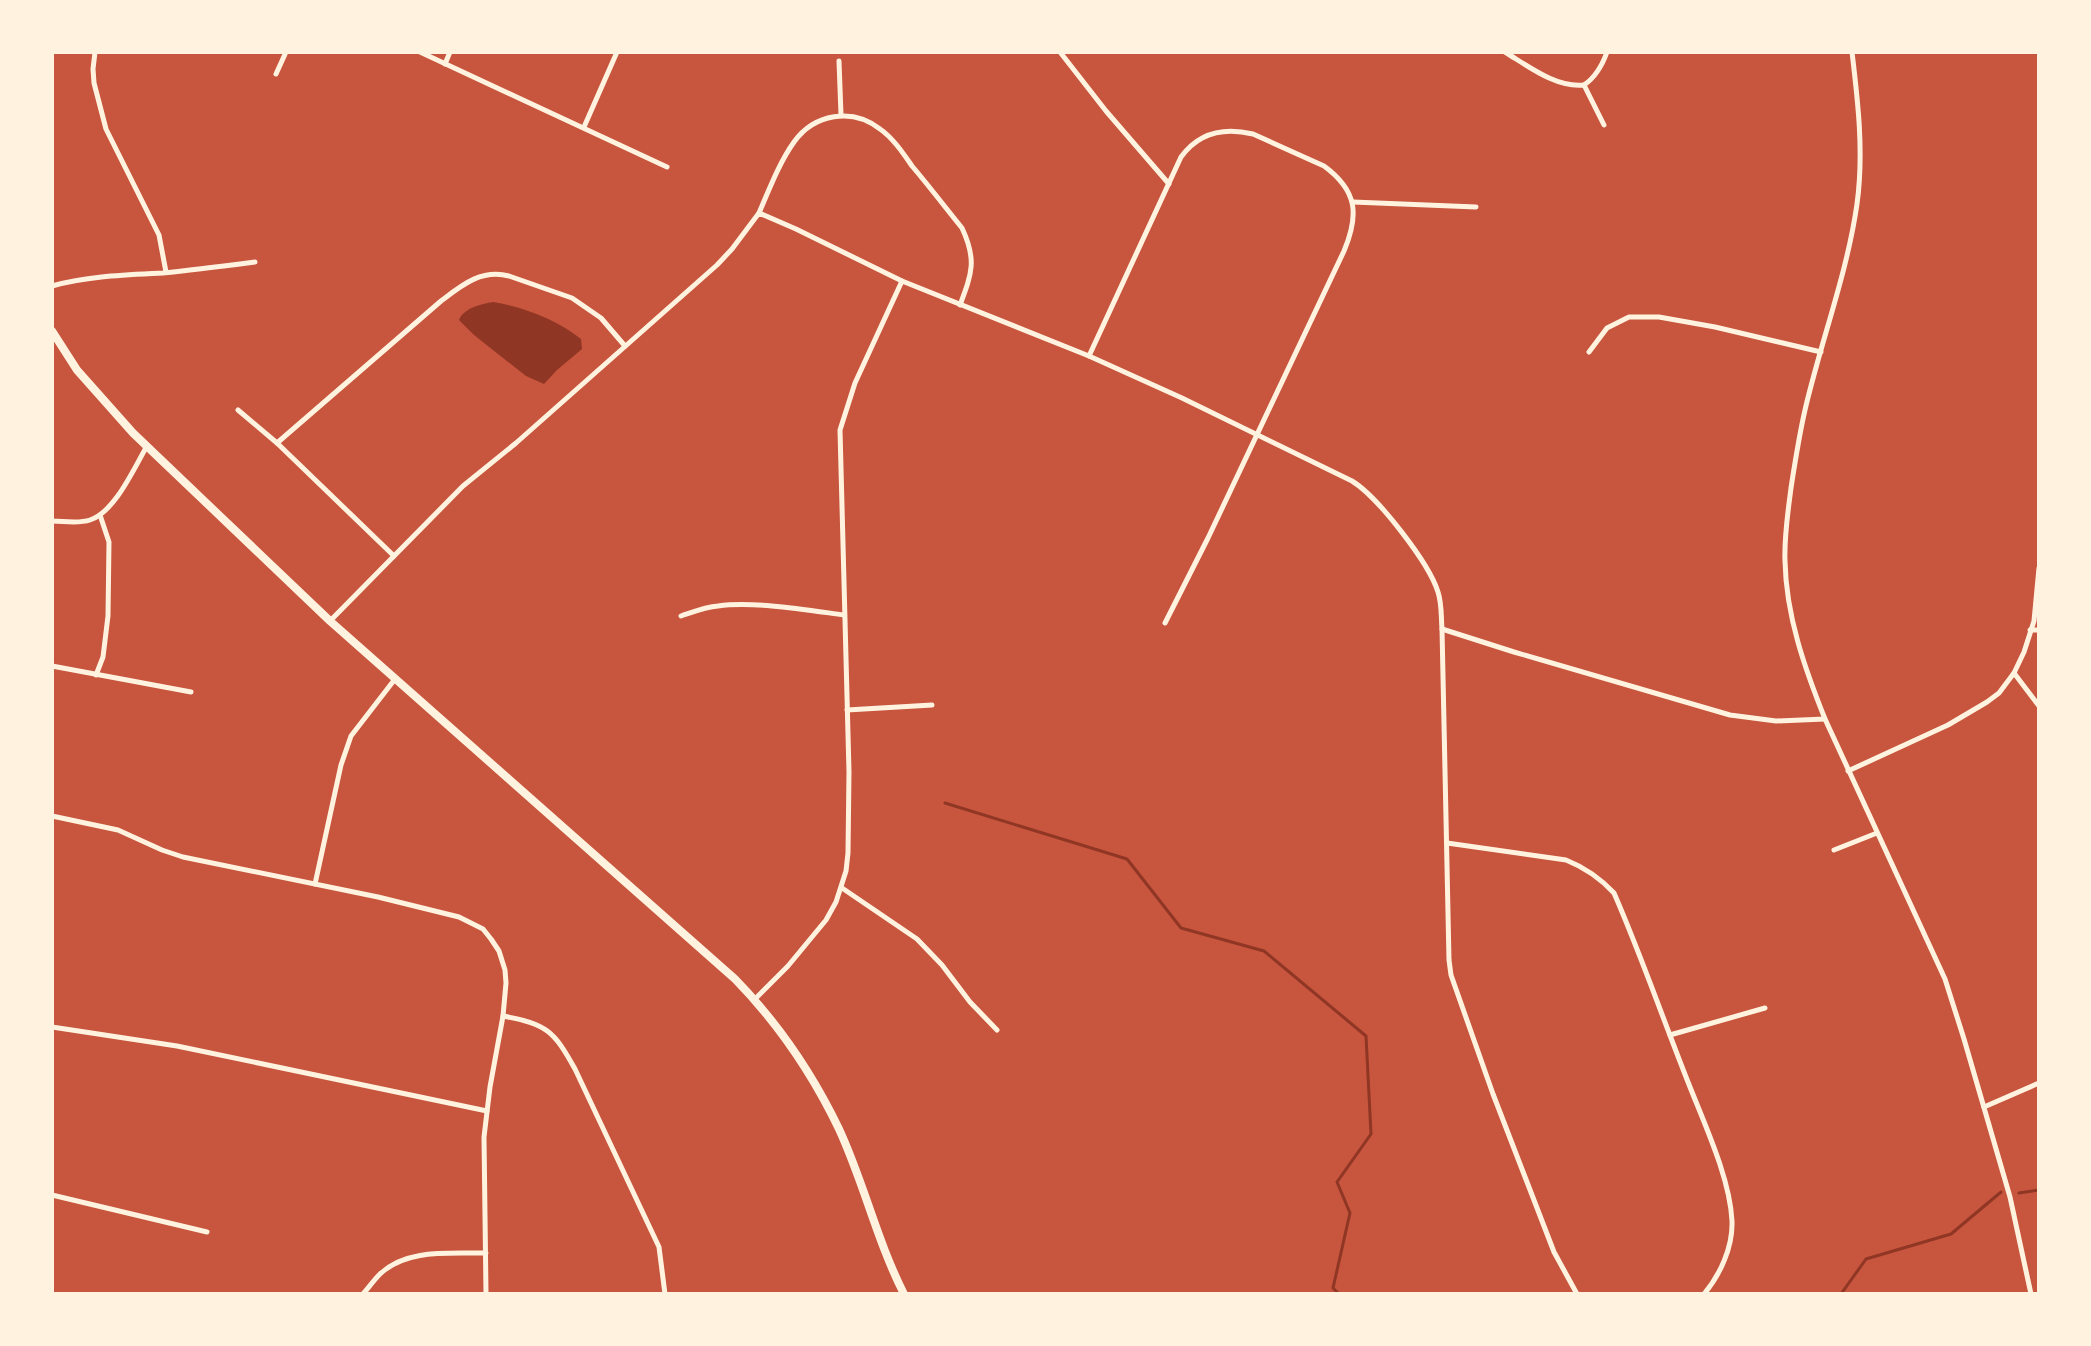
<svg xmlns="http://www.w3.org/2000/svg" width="2091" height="1346" font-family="Roboto,sans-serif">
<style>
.water{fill:#8f3625}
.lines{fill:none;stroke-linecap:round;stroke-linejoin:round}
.stream{stroke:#8f3625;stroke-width:3}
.minor{stroke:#fff3e0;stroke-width:5}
.secondary{stroke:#fff3e0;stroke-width:8}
</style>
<rect width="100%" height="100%" fill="#c8553d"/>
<path class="water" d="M493,302C523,307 557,320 581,339L582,349L557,370L544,384L526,376L474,335L459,320C464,308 481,304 493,302Z"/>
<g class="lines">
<g class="stream">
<path d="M945,803L1127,859L1181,928L1264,951L1366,1036L1371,1134L1337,1182L1350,1213L1333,1288L1339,1294"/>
<path d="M2019,1193L2039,1190"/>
<path d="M1841,1294L1866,1259L1951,1234L2001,1192"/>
</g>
<g class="minor">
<path d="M95,52L93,69L94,83L106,129L159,235L166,272"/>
<path d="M420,52L667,167"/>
<path d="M1060,52L1106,111L1169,184"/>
<path d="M1505,52C1528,66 1556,88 1584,85L1604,125"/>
<path d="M1852,52C1858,102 1864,153 1857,204C1847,274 1821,341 1805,410C1799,436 1795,462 1791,488C1788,512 1784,536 1785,561C1786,616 1805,669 1825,719L1945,979L1964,1039L2010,1197L2031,1294"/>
<path d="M839,61L841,115"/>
<path d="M445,64L450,52"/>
<path d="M276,74L286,52"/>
<path d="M1584,85C1596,77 1602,66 1607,52"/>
<path d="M584,127L617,52"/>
<path d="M1353,202L1476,207"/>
<path d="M759,213C769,190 779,163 794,142C814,114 852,107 880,129C893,138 903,153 912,166C929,186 945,207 962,228C977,260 972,273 960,305"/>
<path d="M52,286C88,276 125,275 163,273C193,270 224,266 255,262"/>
<path d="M1589,352L1607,328L1629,317H1659L1715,327L1821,352"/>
<path d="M1089,356L1181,157C1199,132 1224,127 1253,134L1324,166C1358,191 1359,215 1344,251L1208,538L1165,623"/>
<path d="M238,410L277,443L394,556"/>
<path d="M277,443L441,301C462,285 481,269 509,276L572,298L601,318L625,346"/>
<path d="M52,521C64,521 78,524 90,520C115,512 134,468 147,446"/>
<path d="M681,616C693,612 705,607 718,606C754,601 807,610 844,615"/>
<path d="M330,621L463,486L516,443L717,265L732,249L759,213L796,229L902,281L1089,356L1182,398L1352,481C1378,497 1429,563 1438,592C1442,604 1441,617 1442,629L1449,960L1451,975L1493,1094L1554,1252L1577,1294"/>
<path d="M1442,629L1514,652L1730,715L1776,721L1825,719"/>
<path d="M2030,630H2039"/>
<path d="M52,666L191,692"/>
<path d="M2014,673L2039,706"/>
<path d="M96,675L103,657L108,616L109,542L100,515"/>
<path d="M847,710L932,705"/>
<path d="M1848,771L1948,725L1987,702L1999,693L2014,673L2024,652L2034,621L2039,568"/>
<path d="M52,816L118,830L162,850L183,857L378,897L459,917L483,929L491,939L499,951L505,970L506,983L503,1016L490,1087L484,1137L486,1294"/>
<path d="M1447,843L1566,860C1586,868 1600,878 1614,893C1641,955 1663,1019 1688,1082C1704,1123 1730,1178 1732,1221C1733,1247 1720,1275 1704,1294"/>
<path d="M1834,850L1877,833"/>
<path d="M315,884L341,765L351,736L395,679"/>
<path d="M842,888L917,939L942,965L970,1002L997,1030"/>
<path d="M755,999L788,966L826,920L836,902L846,871L848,853L849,772L840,430L855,383L902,281"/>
<path d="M503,1016C547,1024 554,1031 575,1069L659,1247L665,1294"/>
<path d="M52,1027L177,1046L487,1111"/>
<path d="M1670,1035L1765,1008"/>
<path d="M1984,1107L2039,1083"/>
<path d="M52,1195L207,1232"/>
<path d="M363,1294C369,1287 374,1280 380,1274C407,1248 451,1254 486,1253"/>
</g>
<path class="secondary" d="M52,331L77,370L133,433L330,621L735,979C777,1022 813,1075 839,1129C864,1183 877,1241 904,1294"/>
</g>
<rect width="2091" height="1346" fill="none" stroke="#fff3e0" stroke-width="108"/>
</svg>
